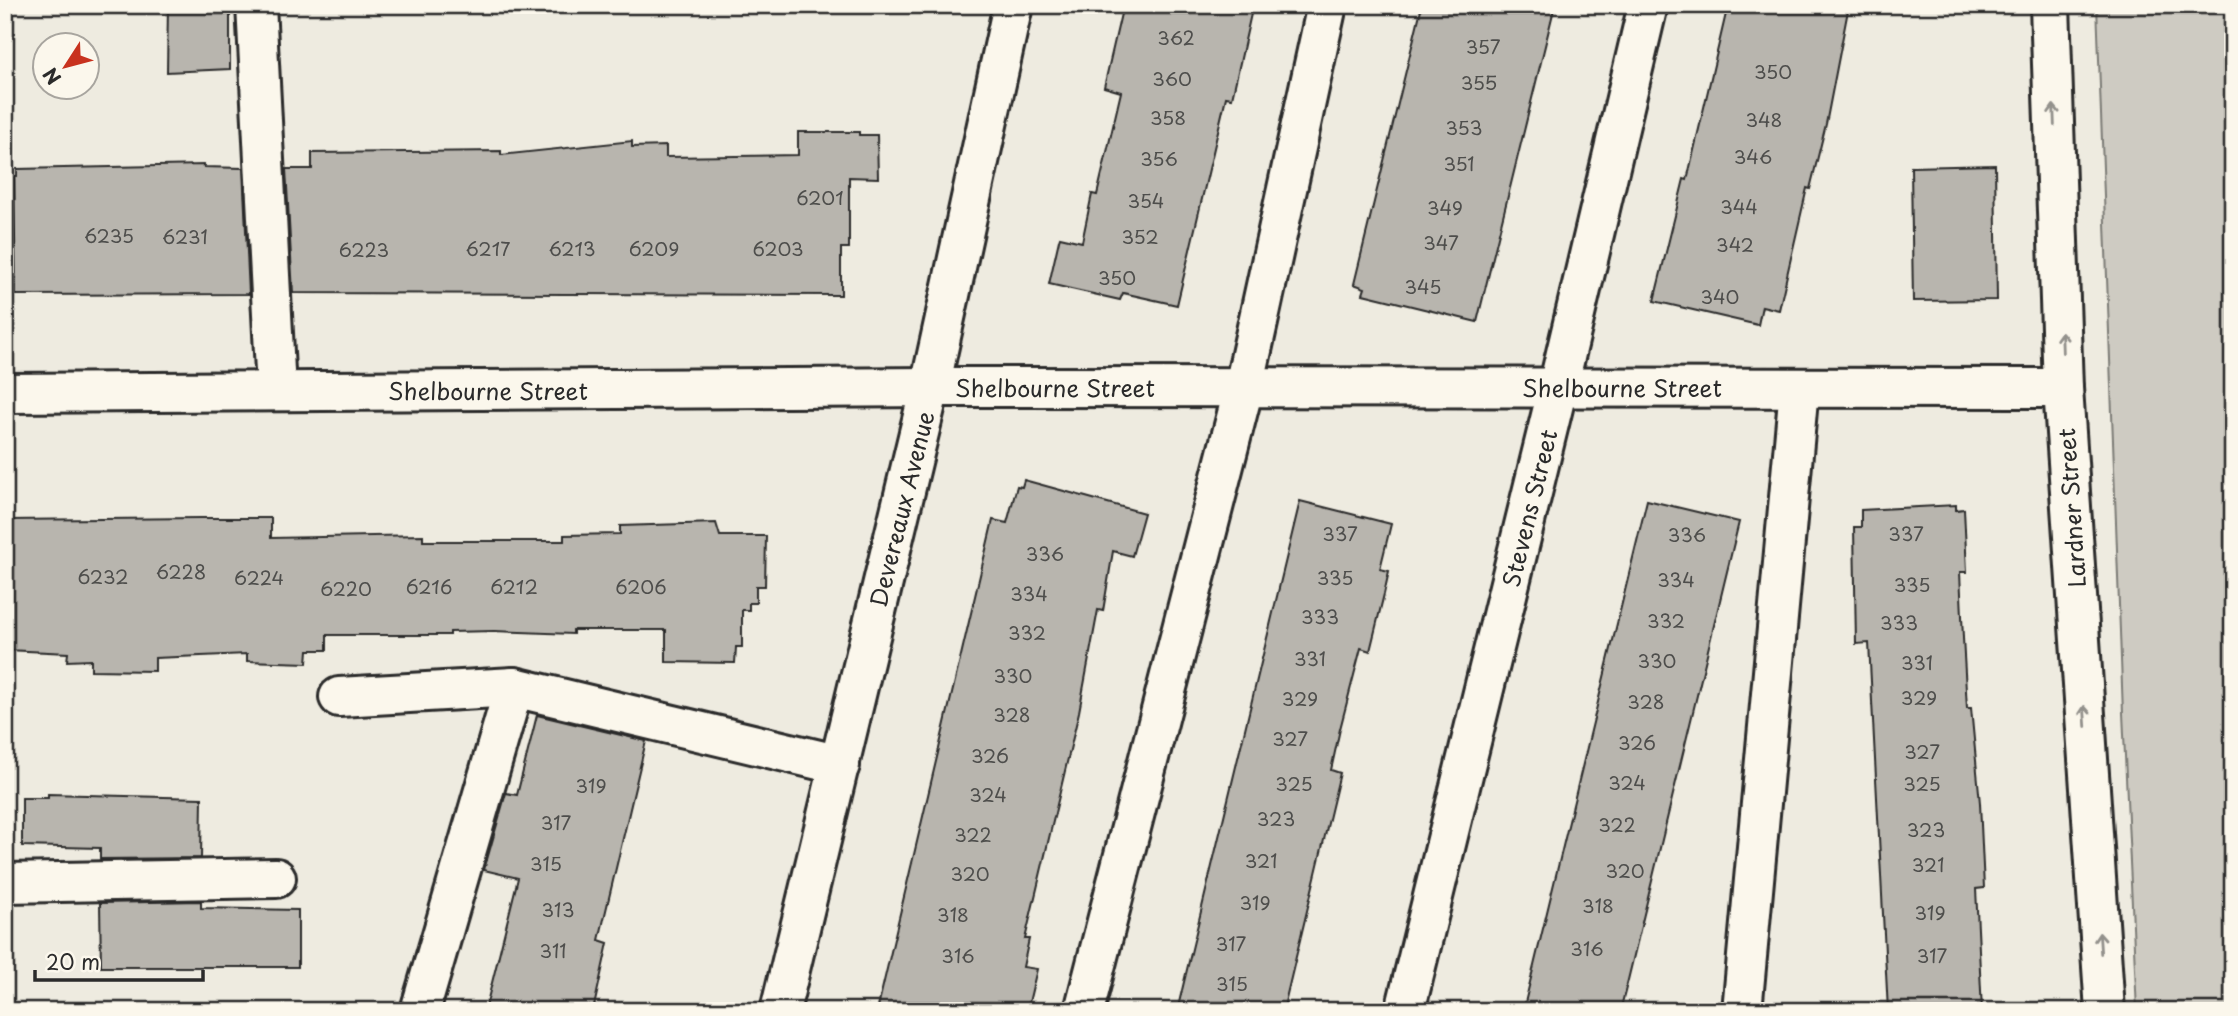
<svg xmlns="http://www.w3.org/2000/svg" width="2238" height="1016" font-family="'Playpen Sans',sans-serif">
<style>
.green{fill:#cecbc2;stroke:#7c7b76;stroke-width:2}
.building{fill:#b8b5ae;stroke:#2b2b2b;stroke-width:2}
.lines{fill:none;stroke-linecap:round;stroke-linejoin:round}
.minor-casing{stroke:#2b2b2b;stroke-width:44}
.minor{stroke:#fbf7ec;stroke-width:38}
.oneway{stroke:#93918c}
.labels{text-anchor:middle;dominant-baseline:central;stroke-width:5;stroke-linejoin:round;paint-order:stroke}
.number-label{font-size:19px;fill:#4e4e4c}
.street-label{font-size:23px;fill:#2b2b2b;stroke:#fbf7ec}
</style>
<rect width="100%" height="100%" fill="#eeebe0"/>
<filter id="ink" filterUnits="userSpaceOnUse"><feTurbulence type="fractalNoise" baseFrequency=".0143" numOctaves="2"/><feDisplacementMap in="SourceGraphic" scale="14" xChannelSelector="R" yChannelSelector="G"/><feConvolveMatrix kernelMatrix="1 2 1 2 8 2 1 2 1" color-interpolation-filters="sRGB"/></filter>
<g filter="url(#ink)">
<path class="green" d="M2097,5H2233V1011H2137L2123,713Z"/>
<g class="building">
<path d="M168,5H230V69L167,72Z"/>
<path d="M1123,5H1253L1232,98L1226,97L1177,305L1123,293L1120,300L1049,284L1059,240L1060,237L1082,242L1092,194L1097,195L1121,92L1104,87Z"/>
<path d="M1422,5H1555L1477,322L1363,294L1365,288L1354,284Z"/>
<path d="M1728,5H1849L1826,124L1810,189L1807,188L1779,310L1762,306L1758,325L1654,301L1684,179L1687,180Z"/>
<path d="M798,132H859V135H877L878,178L849,177V248H841V295L293,293L286,169H312V153L501,151V155L632,141V147L666,146V157L798,155Z"/>
<path d="M204,165V167L243,168L249,294L16,295L14,176H17V169Z"/>
<path d="M1995,165L1997,300L1913,301L1911,167Z"/>
<path d="M1024,480L1144,513L1132,556L1113,551L1103,611L1098,610L1079,712L1025,939H1029L1023,967L1037,969L1027,1011H877L993,520L1007,523L1017,486L1022,487Z"/>
<path d="M1647,500L1739,522L1628,980L1620,1011H1523Z"/>
<path d="M1300,501L1391,524L1380,569L1389,571L1384,594L1370,651L1361,648L1340,729L1331,770L1340,773L1283,1011H1177Z"/>
<path d="M1956,505V510L1964,509L1967,572H1960L1963,638L1967,708H1971L1980,803L1984,888L1976,889L1982,1011H1888L1869,643L1856,644L1854,527H1861V510Z"/>
<path d="M200,518H271V538L423,535V541H564V535L620,534V526L716,523L720,536H766L765,586H756V603H749V610H742V647H736L735,663L666,662V630H573V634L494,631L450,632V635H327V650H308L307,663L247,661V654L155,658V671L91,670V660L67,661L68,653L7,650L6,520Z"/>
<path d="M537,715L646,741L599,940L608,943L593,1011H485L518,878L484,870L506,793L517,795Z"/>
<path d="M48,794L202,798L201,858L100,859V848L22,846V798H48Z"/>
<path d="M201,901V908L298,910V967H101L100,903Z"/>
</g>
<g class="lines">
<g class="minor-casing">
<g id="minor">
<path d="M256,5L276,391"/>
<path d="M2050,5L2063,388L2105,1011"/>
<path d="M5,393L930,387L2063,388"/>
<path d="M339,697L514,687L840,765"/>
<path d="M5,883L276,878"/>
<path d="M420,1011L514,687"/>
<path d="M780,1011L930,387L1013,5"/>
<path d="M1084,1011L1244,387L1327,5"/>
<path d="M1405,1011L1558,387L1648,5"/>
<path d="M1742,1011L1799,388"/>
</g>
</g>
<use href="#minor" class="minor"/>
</g>
<defs><path id="oneway-shaft" d="M-6 0H5M1.5-3L5.5 0L1.5 3" fill="none" stroke-width="1.6" stroke-linecap="round" stroke-linejoin="round" transform="scale(1.75)"/></defs>
<g class="oneway">
<use href="#oneway-shaft" transform="translate(2054 115) rotate(-92)"/>
<use href="#oneway-shaft" transform="translate(2062 342) rotate(-92)"/>
<use href="#oneway-shaft" transform="translate(2085 716) rotate(-94)"/>
<use href="#oneway-shaft" transform="translate(2100 943) rotate(-94)"/>
</g>
</g>
<g class="labels">
<g class="number-label">
<text x="1176" y="37">362</text>
<text x="1483" y="46">357</text>
<text x="1773" y="71">350</text>
<text x="1172" y="78">360</text>
<text x="1479" y="82">355</text>
<text x="1168" y="117">358</text>
<text x="1764" y="119">348</text>
<text x="1464" y="127">353</text>
<text x="1753" y="156">346</text>
<text x="1159" y="158">356</text>
<text x="1459" y="163">351</text>
<text x="820" y="197">6201</text>
<text x="1146" y="200">354</text>
<text x="1739" y="206">344</text>
<text x="1445" y="207">349</text>
<text x="109" y="235">6235</text>
<text x="185" y="236">6231</text>
<text x="1140" y="236">352</text>
<text x="1441" y="242">347</text>
<text x="1735" y="244">342</text>
<text x="488" y="248">6217</text>
<text x="572" y="248">6213</text>
<text x="654" y="248">6209</text>
<text x="778" y="248">6203</text>
<text x="364" y="249">6223</text>
<text x="1117" y="277">350</text>
<text x="1423" y="286">345</text>
<text x="1720" y="296">340</text>
<text x="1340" y="533">337</text>
<text x="1906" y="533">337</text>
<text x="1687" y="534">336</text>
<text x="1045" y="553">336</text>
<text x="181" y="571">6228</text>
<text x="103" y="576">6232</text>
<text x="259" y="577">6224</text>
<text x="1335" y="577">335</text>
<text x="1676" y="579">334</text>
<text x="1912" y="584">335</text>
<text x="429" y="586">6216</text>
<text x="514" y="586">6212</text>
<text x="641" y="586">6206</text>
<text x="346" y="588">6220</text>
<text x="1029" y="593">334</text>
<text x="1320" y="616">333</text>
<text x="1666" y="620">332</text>
<text x="1899" y="622">333</text>
<text x="1027" y="632">332</text>
<text x="1310" y="658">331</text>
<text x="1657" y="660">330</text>
<text x="1917" y="662">331</text>
<text x="1013" y="675">330</text>
<text x="1919" y="697">329</text>
<text x="1300" y="698">329</text>
<text x="1646" y="701">328</text>
<text x="1012" y="714">328</text>
<text x="1290" y="738">327</text>
<text x="1637" y="742">326</text>
<text x="1922" y="751">327</text>
<text x="990" y="755">326</text>
<text x="1627" y="782">324</text>
<text x="1294" y="783">325</text>
<text x="1922" y="783">325</text>
<text x="591" y="785">319</text>
<text x="988" y="794">324</text>
<text x="1276" y="818">323</text>
<text x="556" y="822">317</text>
<text x="1617" y="824">322</text>
<text x="1926" y="829">323</text>
<text x="973" y="834">322</text>
<text x="1261" y="860">321</text>
<text x="546" y="863">315</text>
<text x="1928" y="864">321</text>
<text x="1625" y="870">320</text>
<text x="970" y="873">320</text>
<text x="1255" y="902">319</text>
<text x="1598" y="905">318</text>
<text x="558" y="909">313</text>
<text x="1930" y="912">319</text>
<text x="953" y="914">318</text>
<text x="1231" y="943">317</text>
<text x="1587" y="948">316</text>
<text x="553" y="950">311</text>
<text x="958" y="955">316</text>
<text x="1932" y="955">317</text>
<text x="1232" y="983">315</text>
</g>
<g class="street-label">
<text x="1055" y="387">Shelbourne Street</text>
<text x="1622" y="387">Shelbourne Street</text>
<text x="488" y="390">Shelbourne Street</text>
<text transform="translate(1529 508) rotate(-76)">Stevens Street</text>
<text transform="translate(2071 508) rotate(-94)">Lardner Street</text>
<text transform="translate(901 509) rotate(-76)">Devereaux Avenue</text>
</g>
</g>
<rect width="2238" height="1016" fill="none" stroke="#fbf7ec" stroke-width="28"/>
<rect x="14" y="14" width="2210" height="988" fill="none" stroke="#2b2b2b" stroke-width="2.5" filter="url(#ink)"/>
<g transform="translate(66 66) rotate(234)"><circle r="33" fill="#fbf7ec" stroke="#a8a59f" stroke-width="2"/>
<path d="M0-5L12 26L0 18L-12 26Z" fill="#c8321e"/>
<text y="-10" font-size="19" font-weight="bold" text-anchor="middle" fill="#2b2b2b">N</text>
</g>
<path d="M35 970v10h168v-10" fill="none" stroke="#2b2b2b" stroke-width="3.5"/>
<text x="46" y="970" font-size="21" fill="#2b2b2b" stroke="#fbf7ec" stroke-width="5" paint-order="stroke">20 m</text>
</svg>
